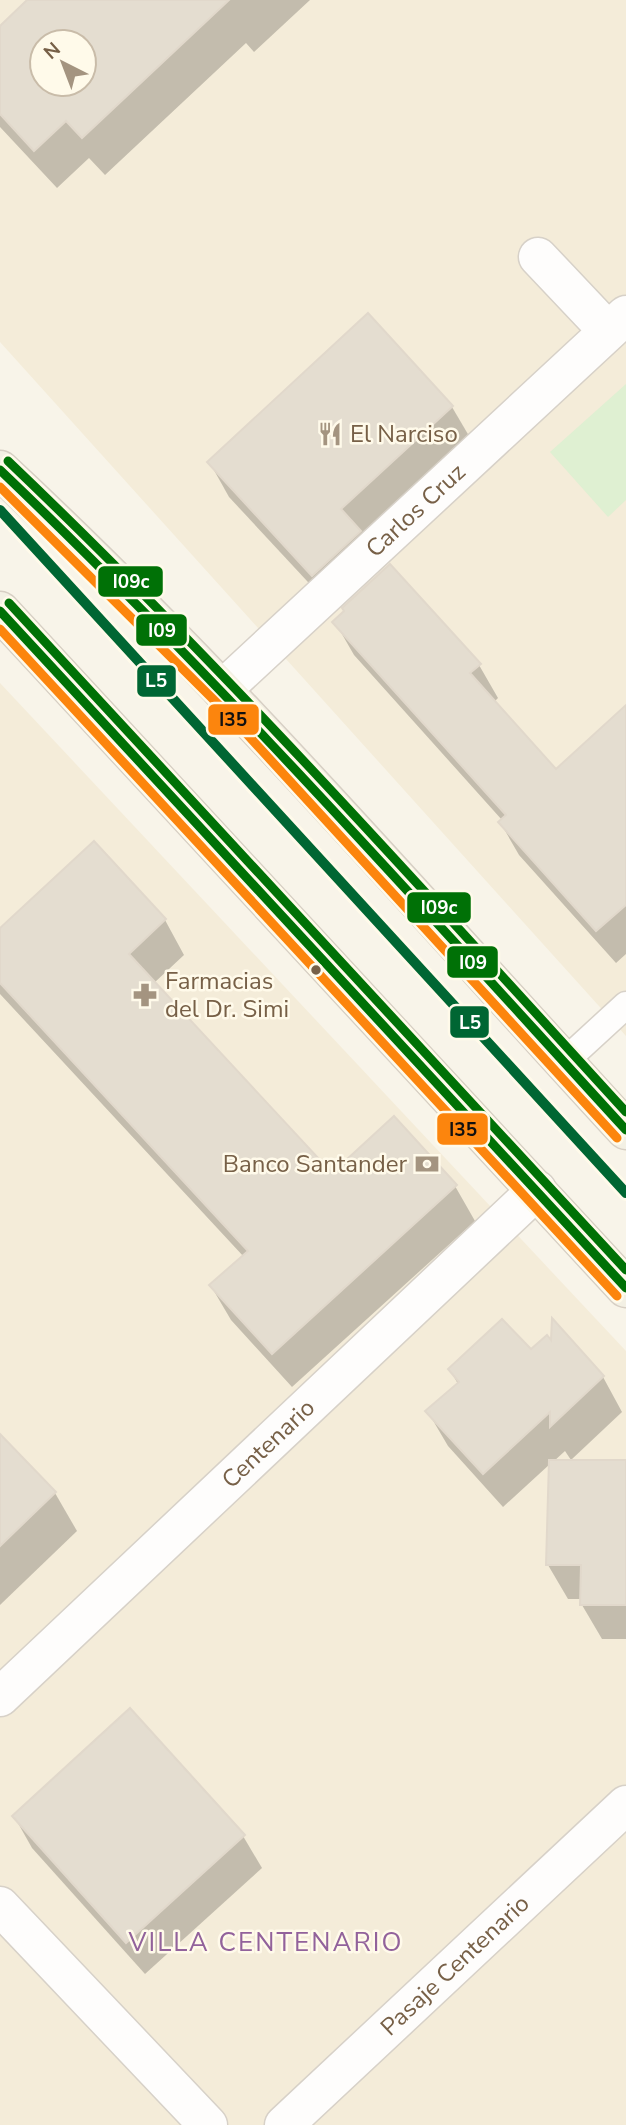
<svg xmlns="http://www.w3.org/2000/svg" width="626" height="2125" font-family="'Nunito Sans',sans-serif">
<style>
.residential{fill:#f4ecd9;fill-rule:evenodd}
.green{fill:#dff0d2}
.shadow{fill:#0003;fill-rule:evenodd}
.building{fill:#e4ddd0;stroke:#e1d8cb;stroke-width:2;fill-rule:evenodd}
.lines{fill:none;stroke-linecap:round;stroke-linejoin:round}
.lane-casing{stroke:#d7d1c8;stroke-width:29}
.street-casing{stroke:#d7d1c8;stroke-width:41}
.primary-casing{stroke:#d7cfc4;stroke-width:41}
.lane{stroke:#fefdfc;stroke-width:26}
.street{stroke:#fefdfc;stroke-width:38}
.primary{stroke:#f3f0e4;stroke-width:38}
.bus-1-casing{stroke:#fffaea;stroke-width:14}
.bus-2-casing{stroke:#fffaea;stroke-width:14}
.bus-3-casing{stroke:#fffaea;stroke-width:14}
.bus-1{stroke:#007106;stroke-width:9}
.bus-2{stroke:#fc850d;stroke-width:9}
.bus-3{stroke:#007106;stroke-width:9}
.metro-1-casing{stroke:#fffaea;stroke-width:16}
.metro-1{stroke:#063;stroke-width:10}
.bus-dot{fill:#776047;stroke:#fffaea;stroke-width:2.5}
.labels{text-anchor:middle;dominant-baseline:central;stroke-width:5;stroke-linejoin:round;paint-order:stroke}
.poi-label{font-size:24px;fill:#776047;stroke:#fffaea;text-anchor:start}
.street-label{font-size:24px;fill:#776047;stroke:#fffaea}
.neighbourhood-label{font-size:26px;letter-spacing:2px;fill:#92629b;stroke:#fffaea}
.line-badge{stroke:#fffaea;stroke-width:2.5}
.badge-label{font-size:19px;text-anchor:middle;font-weight:bold;fill:#fff}
.pale-badge-label{font-size:19px;text-anchor:middle;font-weight:bold;fill:#111}
</style>
<rect width="100%" height="100%" fill="#f8f4e9"/>
<g class="residential">
<path d="M0,0H626V1036L0,342ZM42,42H84V84H42Z"/>
<path d="M0,683L626,1351V2125H0Z"/>
</g>
<path class="green" d="M626,384V500L608,517L550,452Z"/>
<g class="shadow">
<path d="M30,0H310L254,52L246,43L105,175L89,158L57,188L0,127V28ZM42,42H84V84H42Z"/>
<path d="M368,316L452,407L472,441L333,609L229,497L210,463Z"/>
<path d="M335,622L479,665L498,698L494,702L556,771L626,707V954L616,963L519,855L500,822L502,820L354,655Z"/>
<path d="M165,920L184,955L154,983L332,1176L455,1186L475,1221L292,1387L231,1320L211,1286L244,1257L0,994V931Z"/>
<path d="M531,1352L603,1377L622,1412L571,1460L565,1451L553,1462L626,1461V1639H602L582,1605V1599H568L548,1565L550,1464L503,1507L448,1446L428,1412L458,1384L450,1370Z"/>
<path d="M0,1436L55,1493L77,1531L0,1605Z"/>
<path d="M14,1816L243,1836L262,1868L145,1974L32,1848Z"/>
</g>
<g class="building">
<path d="M27,0H229L82,138L66,121L34,151L0,114V26ZM42,42H84V84H42Z"/>
<path d="M368,313L453,406L341,509L361,531L312,576L207,462Z"/>
<path d="M390,564L481,664L470,673L556,769L626,705V905L596,931L498,822L506,815L332,622L344,611L342,608Z"/>
<path d="M94,841L166,919L129,954L332,1173L394,1116L457,1185L272,1354L209,1285L248,1251L0,983V928Z"/>
<path d="M552,1318L604,1376L550,1427V1412L483,1474L425,1411L459,1382L448,1369L502,1319L531,1349L547,1335L551,1340Z"/>
<path d="M0,1434L56,1492L0,1546Z"/>
<path d="M549,1460H626V1605H580L581,1565H546Z"/>
<path d="M130,1708L245,1835L126,1943L12,1816Z"/>
</g>
<g class="lines">
<g class="lane-casing">
<path id="lane" d="M564,1062L626,1005"/>
</g>
<g class="street-casing">
<g id="street">
<path d="M538,257L608,331"/>
<path id="s1" d="M222,690L626,315"/>
<path id="s2" d="M0,1697L537,1190"/>
<path d="M0,1906L208,2125"/>
<path id="s3" d="M284,2125L626,1805"/>
</g>
</g>
<g class="primary-casing">
<g id="primary">
<path d="M0,470C222,676 421,907 626,1130"/>
<path d="M0,611L626,1288"/>
</g>
</g>
<use href="#lane" class="lane"/>
<use href="#street" class="street"/>
<use href="#primary" class="primary"/>
<g class="bus-1-casing">
<g id="bus-1">
<path d="M0,470C220,680 421,906 626,1130"/>
<path d="M0,611L626,1288"/>
</g>
</g>
<g class="bus-2-casing">
<g id="bus-2">
<path d="M0,487L233,719L617,1138"/>
<path d="M0,629L617,1296"/>
</g>
</g>
<g class="bus-3-casing">
<g id="bus-3">
<path d="M8,461C225,668 424,891 626,1112"/>
<path d="M9,603L626,1270"/>
</g>
</g>
<use href="#bus-1" class="bus-1"/>
<use href="#bus-2" class="bus-2"/>
<use href="#bus-3" class="bus-3"/>
<g class="metro-1-casing">
<path id="metro-1" d="M0,510L626,1193"/>
</g>
<use href="#metro-1" class="metro-1"/>
</g>
<defs>
<g id="restaurant-bare" transform="scale(1.89)"><path d="M-5-6h1v4h1v-4h1v4h1v-4h1v5L-1.5 .5V6h-2V.5L-5-1ZM5-6V6H3V1.5H1.5Q1.5-4 5-6Z" fill="#a49480" stroke="#fffaea" stroke-width="2.5" paint-order="stroke"/></g>
<g id="pharmacy-bare" transform="scale(1.89)"><path d="M-2-6h4v4h4v4h-4v4h-4v-4h-4v-4h4Z" fill="#a49480" stroke="#fffaea" stroke-width="2.5" paint-order="stroke"/></g>
<g id="bank-bare" transform="scale(1.89)"><path d="M-6-4H6V4H-6ZM0-2.3a2.3 2.3 0 1 0 0 4.6a2.3 2.3 0 1 0 0-4.6Z" fill="#a49480" stroke="#fffaea" stroke-width="2.5" paint-order="stroke"/></g>
</defs>
<g fill-rule="evenodd">
<use href="#restaurant-bare" x="330" y="434"/>
<use href="#pharmacy-bare" x="145" y="995"/>
<use href="#bank-bare" x="427" y="1164"/>
</g>
<circle class="bus-dot" cx="316" cy="970" r="6"/>
<g class="labels">
<g class="poi-label">
<text x="350" y="434">El Narciso</text>
<text x="165" y="981">Farmacias<tspan x="165" dy="28">del Dr. Simi</tspan></text>
<text x="407" y="1164" text-anchor="end">Banco Santander</text>
</g>
<g class="street-label">
<text stroke="none"><textPath href="#s1" startOffset="264">Carlos Cruz</textPath></text>
<text stroke="none"><textPath href="#s2" startOffset="369">Centenario</textPath></text>
<text stroke="none"><textPath href="#s3" startOffset="234">Pasaje Centenario</textPath></text>
</g>
<g class="neighbourhood-label">
<text x="266" y="1942">VILLA CENTENARIO</text>
</g>
</g>
<g class="line-badge">
<rect x="97" y="565" width="67" height="33" rx="7" fill="#007106"/>
<rect x="135" y="613" width="53" height="34" rx="7" fill="#007106"/>
<rect x="136" y="664" width="41" height="34" rx="7" fill="#063"/>
<rect x="207" y="703" width="53" height="33" rx="7" fill="#fc850d"/>
<rect x="406" y="891" width="66" height="33" rx="7" fill="#007106"/>
<rect x="446" y="945" width="53" height="34" rx="7" fill="#007106"/>
<rect x="449" y="1005" width="41" height="34" rx="7" fill="#063"/>
<rect x="436" y="1112" width="53" height="34" rx="7" fill="#fc850d"/>
</g>
<g class="badge-label">
<text x="131" y="588">I09c</text>
<text x="162" y="637">I09</text>
<text x="156" y="687">L5</text>
<text x="439" y="914">I09c</text>
<text x="473" y="969">I09</text>
<text x="470" y="1029">L5</text>
</g>
<g class="pale-badge-label">
<text x="233" y="726">I35</text>
<text x="463" y="1136">I35</text>
</g>
<g transform="translate(63 63) rotate(318)"><circle r="33" fill="#fffaea" stroke="#c9bca9" stroke-width="2"/>
<path d="M0-5L12 26L0 18L-12 26Z" fill="#a49480"/>
<text y="-10" font-size="19" font-weight="bold" text-anchor="middle" fill="#776047">N</text>
</g>
</svg>
